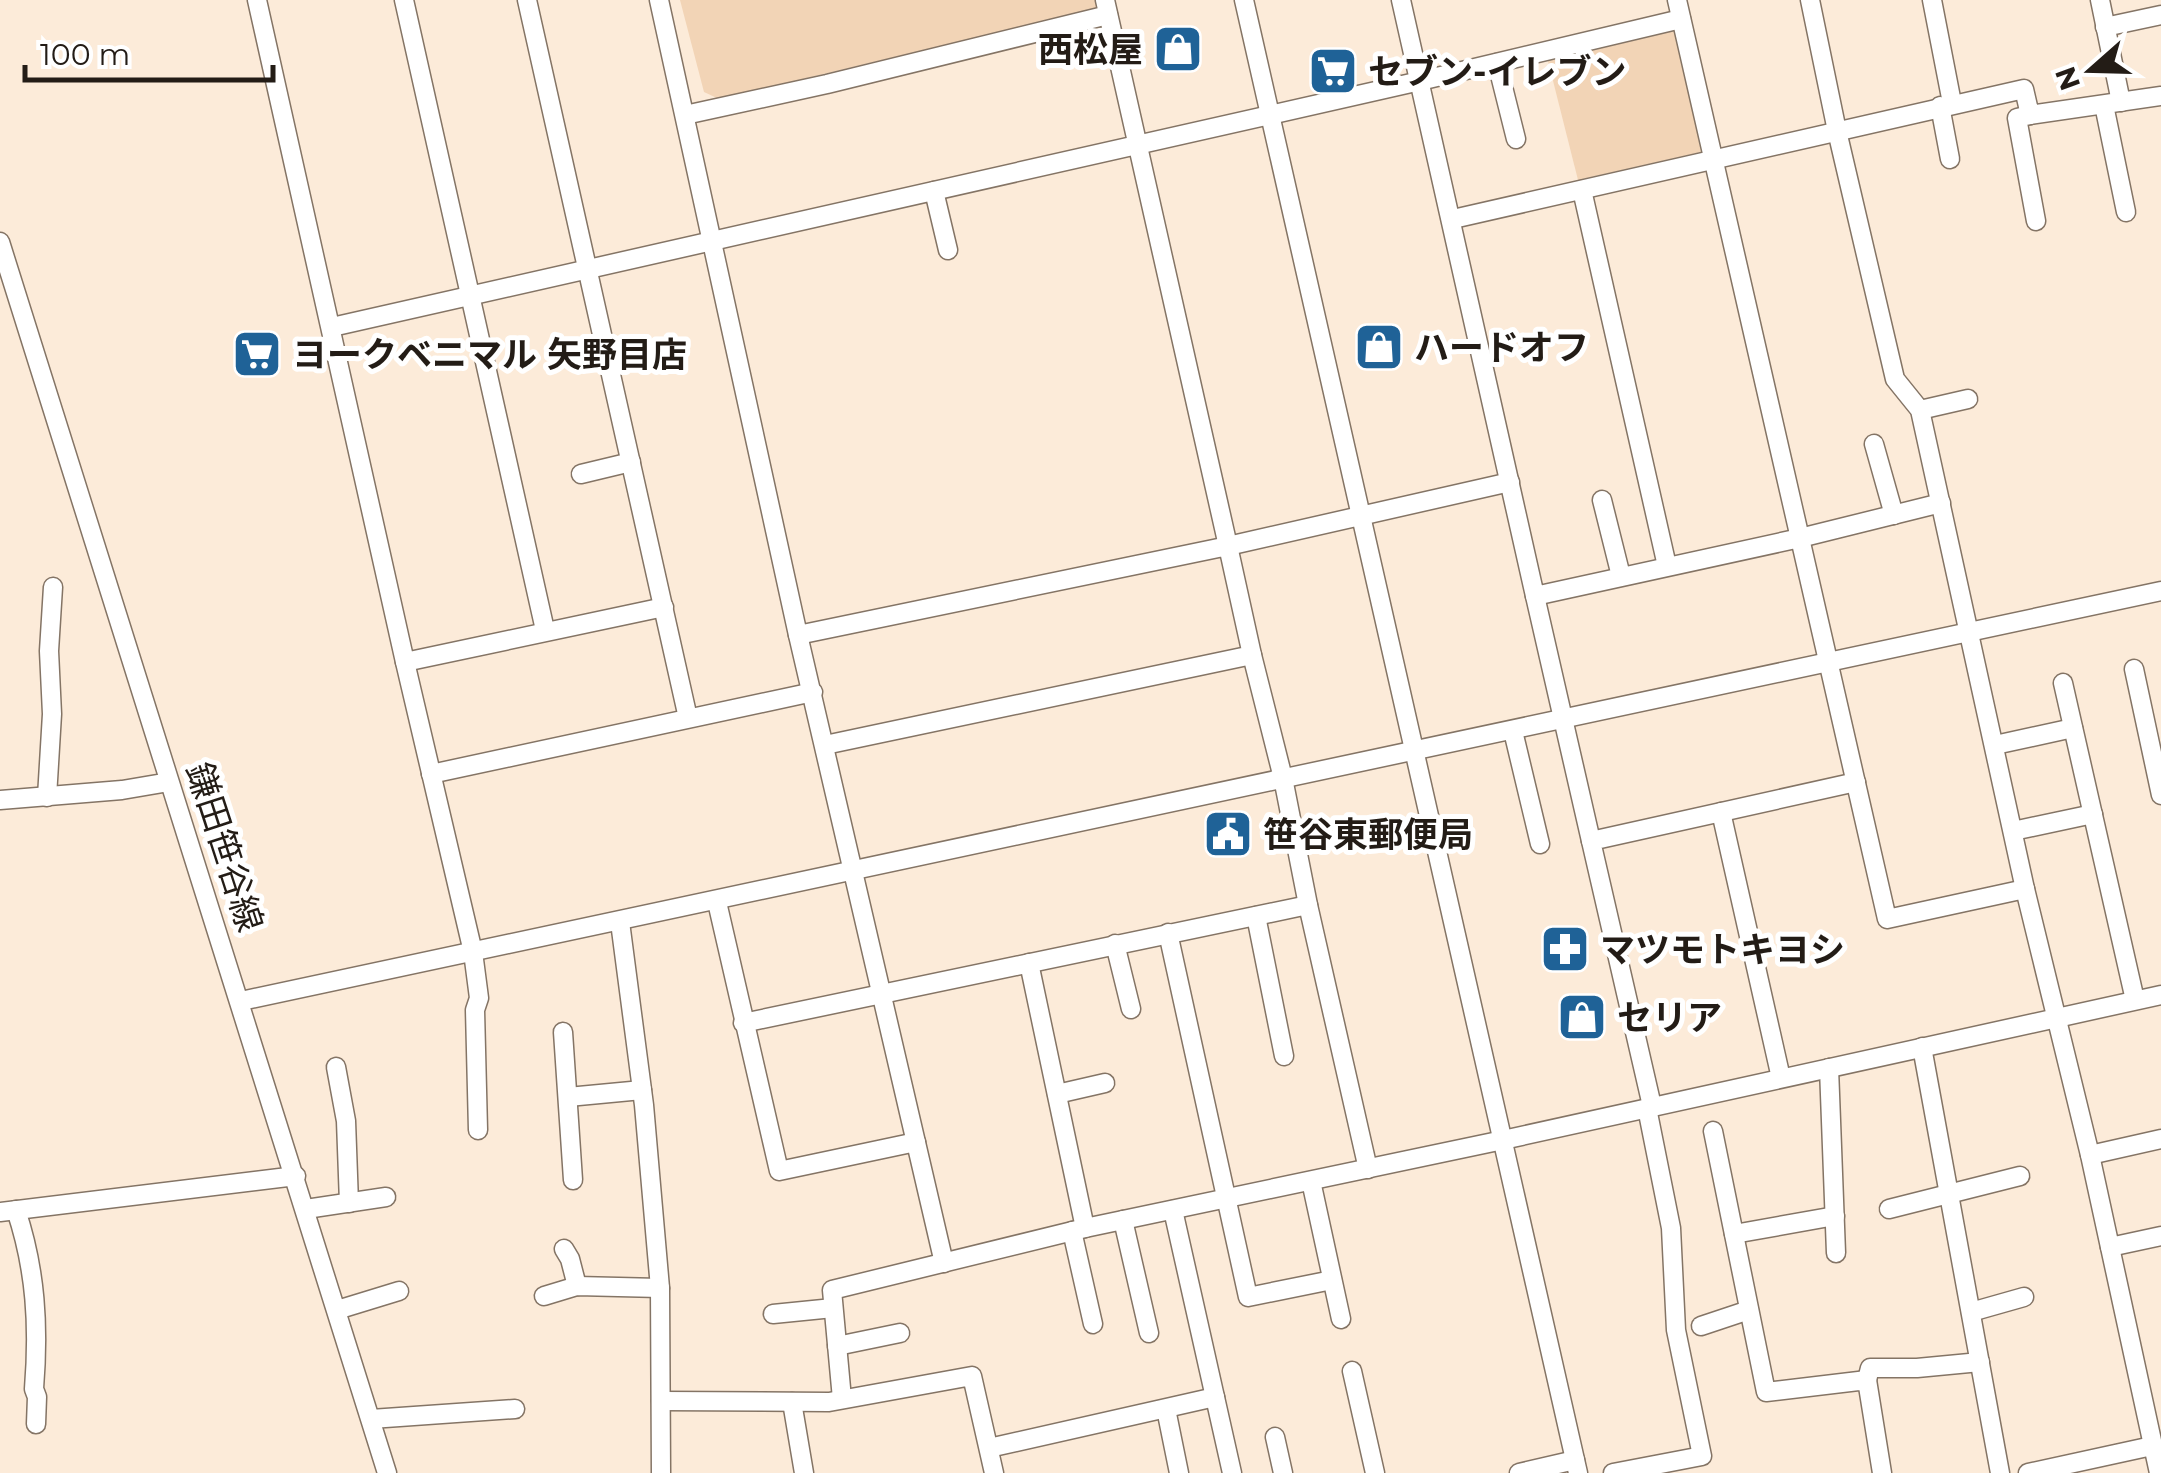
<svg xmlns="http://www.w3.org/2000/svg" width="2161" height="1473" font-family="Montserrat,'Noto Sans JP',sans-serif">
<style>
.green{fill:#f2d4b6}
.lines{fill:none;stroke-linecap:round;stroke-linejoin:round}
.minor-casing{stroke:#847465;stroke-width:21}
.minor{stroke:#fff;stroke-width:18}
.labels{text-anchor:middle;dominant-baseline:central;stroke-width:10;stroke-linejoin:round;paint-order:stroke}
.poi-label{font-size:35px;font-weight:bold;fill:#231c16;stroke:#fff;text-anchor:start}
.street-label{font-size:35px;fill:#231c16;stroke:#fff}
</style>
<rect width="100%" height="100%" fill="#fcebd9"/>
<g class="green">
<path d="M680,0H1102L1103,7L719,99L704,92Z"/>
<path d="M1678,30L1701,152L1578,180L1548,61Z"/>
</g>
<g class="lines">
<g class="minor-casing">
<g id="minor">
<path d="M257,0L405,662L473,952L479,998L475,1010L478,1130"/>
<path d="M404,0L545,630"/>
<path d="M527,0L688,718"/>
<path d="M659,0L798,635L944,1263"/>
<path d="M1105,0L1228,546L1510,482"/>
<path d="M1244,0L1578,1473"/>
<path d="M1401,0L1535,596L1800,538L1941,503"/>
<path d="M1677,0L1887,919L2025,889"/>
<path d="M1810,0L1837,131L1895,379L1920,410L2025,889L2090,1155L2159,1473"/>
<path d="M1932,0L1952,103"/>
<path d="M2100,0L2121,102"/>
<path d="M2105,27L2161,15"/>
<path d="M1497,63L1516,139"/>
<path d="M2104,105L2126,212"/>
<path d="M1940,106L1950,159"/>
<path d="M685,115L827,84L1108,15"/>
<path d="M2030,115L2017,118L2036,221"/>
<path d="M1582,190L1667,566"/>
<path d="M934,191L948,250"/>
<path d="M1453,219L2024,89L2030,115L2161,96"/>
<path d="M0,242L387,1473"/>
<path d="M332,327L1420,81L1681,19"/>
<path d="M1920,410L1968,399"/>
<path d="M1874,444L1894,515"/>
<path d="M581,474L631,462"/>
<path d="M1602,500L1621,576"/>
<path d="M1535,596L1591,841"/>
<path d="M798,635L1228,546L1252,655L825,745"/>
<path d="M1252,655L1283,778L1308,905L1368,1169"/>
<path d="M405,662L664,607"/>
<path d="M2134,669L2161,795"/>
<path d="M2063,683L2135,1000"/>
<path d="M1513,731L1540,844"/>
<path d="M1995,745L2073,728"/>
<path d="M431,774L813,692"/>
<path d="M47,797L52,714L49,651L53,587"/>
<path d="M0,800L122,790L169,782"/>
<path d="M1721,812L1781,1078"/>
<path d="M2013,831L2093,814"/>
<path d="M717,902L779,1171L916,1142"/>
<path d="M1256,916L1284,1056"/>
<path d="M620,922L644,1105L660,1288L661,1473"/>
<path d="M1168,933L1248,1297L1332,1280"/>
<path d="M1115,944L1131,1009"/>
<path d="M1029,963L1085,1228"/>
<path d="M241,1001L2161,591"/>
<path d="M743,1023L1308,905"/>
<path d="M563,1032L573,1180"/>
<path d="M1922,1047L2000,1473"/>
<path d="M336,1067L346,1121L349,1203"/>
<path d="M1829,1068L1836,1253"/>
<path d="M1057,1094L1105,1083"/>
<path d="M568,1097L642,1090"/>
<path d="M1652,1106L1591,841L1856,782"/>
<path d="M1713,1131L1766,1392L1867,1380L1882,1473"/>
<path d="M2090,1155L2161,1139"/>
<path d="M1311,1181L1341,1319"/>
<path d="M306,1209L386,1197"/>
<path d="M1889,1209L2020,1176"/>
<path d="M16,1210C36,1270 39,1327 34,1389L37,1397L36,1424"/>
<path d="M1173,1210L1232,1473"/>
<path d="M0,1212L296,1176"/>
<path d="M1123,1220L1149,1333"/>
<path d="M1072,1231L1093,1324"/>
<path d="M1734,1234L1835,1216"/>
<path d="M2110,1247L2161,1236"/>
<path d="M564,1249L570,1259L577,1286"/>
<path d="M544,1296L577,1286L660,1288"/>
<path d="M337,1310L399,1291"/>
<path d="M1971,1312L2024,1297"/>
<path d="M773,1314L833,1308"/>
<path d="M1701,1326L1749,1310"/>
<path d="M837,1346L900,1333"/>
<path d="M1352,1371L1375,1473"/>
<path d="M1867,1380L1870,1368H1917L1980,1362"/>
<path d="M842,1399L832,1290L1085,1228L1503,1140L2161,995"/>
<path d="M661,1401L829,1402L972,1376L994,1473"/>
<path d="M792,1402L804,1473"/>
<path d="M1166,1409L1179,1473"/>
<path d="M371,1419L515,1409"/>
<path d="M1275,1437L1283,1473"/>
<path d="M989,1448L1215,1397"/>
<path d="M1519,1473L1575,1460"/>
<path d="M1613,1473L1702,1456L1676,1330L1671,1228L1647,1108"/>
<path d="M2028,1473L2152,1446"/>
</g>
</g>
<use href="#minor" class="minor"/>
</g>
<defs>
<g id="shop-square" transform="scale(2.5)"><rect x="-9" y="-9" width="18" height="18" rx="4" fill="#1f6297" stroke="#fff"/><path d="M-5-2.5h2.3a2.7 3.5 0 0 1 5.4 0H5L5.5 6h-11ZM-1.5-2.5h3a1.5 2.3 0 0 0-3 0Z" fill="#fff"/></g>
<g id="supermarket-square" transform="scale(2.5)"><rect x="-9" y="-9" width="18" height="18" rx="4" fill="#1f6297" stroke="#fff"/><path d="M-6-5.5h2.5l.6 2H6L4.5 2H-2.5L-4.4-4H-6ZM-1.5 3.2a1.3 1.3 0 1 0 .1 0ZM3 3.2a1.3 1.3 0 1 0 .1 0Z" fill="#fff"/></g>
<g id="civic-square" transform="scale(2.5)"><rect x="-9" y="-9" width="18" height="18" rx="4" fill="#1f6297" stroke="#fff"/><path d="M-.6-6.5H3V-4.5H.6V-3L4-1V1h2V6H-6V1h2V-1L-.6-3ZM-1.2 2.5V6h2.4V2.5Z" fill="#fff"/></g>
<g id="pharmacy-square" transform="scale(2.5)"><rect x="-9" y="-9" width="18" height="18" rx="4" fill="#1f6297" stroke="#fff"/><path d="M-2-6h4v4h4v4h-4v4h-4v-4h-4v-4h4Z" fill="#fff"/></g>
</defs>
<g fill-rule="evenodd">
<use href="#shop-square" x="1178" y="49"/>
<use href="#supermarket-square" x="1333" y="71"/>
<use href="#shop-square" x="1379" y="347"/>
<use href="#supermarket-square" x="257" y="354"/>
<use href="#civic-square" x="1228" y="834"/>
<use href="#pharmacy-square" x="1565" y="949"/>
<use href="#shop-square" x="1582" y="1017"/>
</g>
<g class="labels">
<g class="poi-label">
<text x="1143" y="49" text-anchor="end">西松屋</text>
<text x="1368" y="71">セブン-イレブン</text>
<text x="1414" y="347">ハードオフ</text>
<text x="292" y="354">ヨークベニマル 矢野目店</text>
<text x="1263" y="834">笹谷東郵便局</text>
<text x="1600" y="949">マツモトキヨシ</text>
<text x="1617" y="1017">セリア</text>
</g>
<g class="street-label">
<text transform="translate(225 847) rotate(72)">鎌田笹谷線</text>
</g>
</g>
<g transform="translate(2091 70) rotate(250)" stroke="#ffffff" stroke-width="8" paint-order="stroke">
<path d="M0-8L18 38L0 25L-18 38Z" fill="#231c16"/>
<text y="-15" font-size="28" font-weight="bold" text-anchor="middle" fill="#231c16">N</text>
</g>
<path d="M25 65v15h248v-15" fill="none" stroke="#231c16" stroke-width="5"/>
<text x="40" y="65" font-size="30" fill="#231c16" stroke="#ffffff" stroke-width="8" paint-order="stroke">100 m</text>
</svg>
